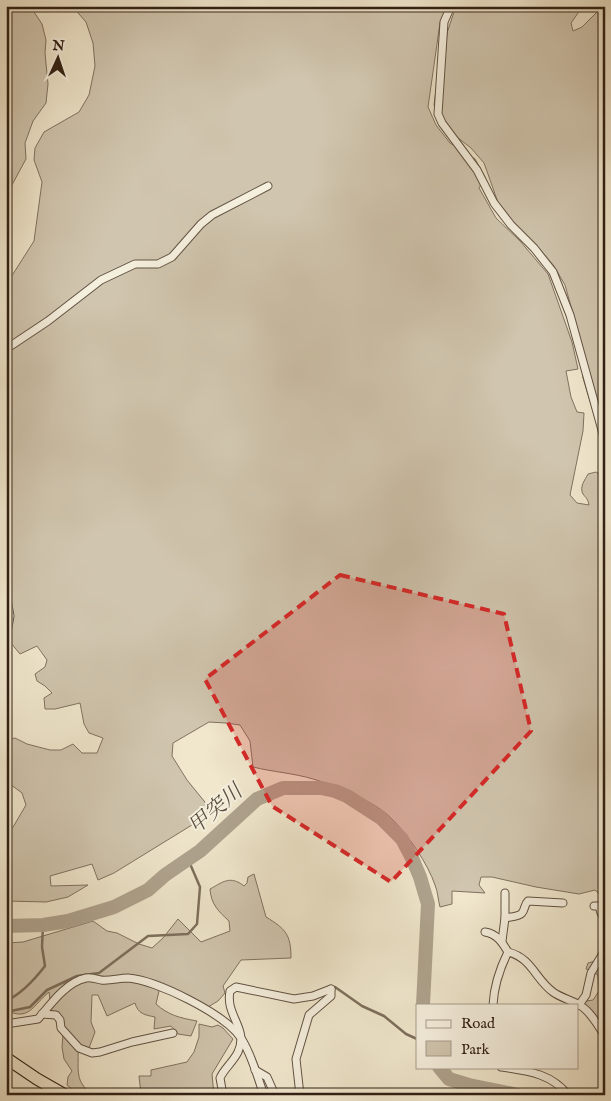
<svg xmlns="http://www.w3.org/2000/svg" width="611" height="1101" font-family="'IM FELL English','Noto Serif JP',serif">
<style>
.green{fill:#d0c5ae;stroke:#807261}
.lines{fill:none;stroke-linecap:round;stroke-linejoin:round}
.stream{stroke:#7d6f5d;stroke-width:2.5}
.river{stroke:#afa38e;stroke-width:14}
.minor-casing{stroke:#615242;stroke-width:9}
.trunk-casing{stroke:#312014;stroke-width:13}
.minor{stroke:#f5efde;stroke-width:7}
.trunk{stroke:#f0e7cd;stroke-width:11}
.marked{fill:#d62828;fill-opacity:0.2;stroke:#d62828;stroke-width:4;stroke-dasharray:10 6;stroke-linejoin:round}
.labels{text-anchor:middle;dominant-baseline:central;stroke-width:4;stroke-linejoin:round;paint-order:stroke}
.water-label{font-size:21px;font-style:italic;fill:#5d4e3f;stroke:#f5efde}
</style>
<rect width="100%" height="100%" fill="#f0e7cd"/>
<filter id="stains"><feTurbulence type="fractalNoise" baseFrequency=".004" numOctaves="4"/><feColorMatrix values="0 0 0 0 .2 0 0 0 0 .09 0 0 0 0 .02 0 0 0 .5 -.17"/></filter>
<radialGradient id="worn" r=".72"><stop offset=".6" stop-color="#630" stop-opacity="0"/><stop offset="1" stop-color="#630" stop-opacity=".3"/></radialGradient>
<g class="green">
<path d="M6,6H29L34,12L42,24L46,40L45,53L48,84L46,103L33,121L25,143L26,159L6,196Z"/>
<path d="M72,6H447L440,23L428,107L436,125L450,143L475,159L485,177L479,188L496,218L520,241L548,274L572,342L578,369L566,371L571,397L577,412L584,413L583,431L570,495L577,503L589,505C588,499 586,498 583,494C579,487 585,480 588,474L596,472L605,478V899L595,890L579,894L536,887L492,877H481L479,885L485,893L452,891V904L440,907C438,900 438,892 435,885C428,864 407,833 391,818C376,802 334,785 313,779C293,773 273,772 253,767L250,741L240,725L226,723L209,722L173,743L172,756L187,780L213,812L114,873L98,880L92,864L50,876L51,886L88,885L68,897L46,902L6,901V839L26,805L22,793L6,781V740L15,738L27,744L50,750H61L73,744L82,753H97L103,738L89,733L84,724L80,703L55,709H45L44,698L52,693L45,686L37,681L35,674L45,667L47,660L37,646L20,654L6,637V285L34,241L42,182L34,160L35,148L44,132L79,112L89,95L95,66L93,43L86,22Z"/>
<path d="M456,6H583L571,23L573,31L582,27L603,6H605V458L600,434L583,378L579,335L565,285L554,266L538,247L505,222L484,163L471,148L453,134L434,105L437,82L445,58L447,33Z"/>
<path d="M254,874L266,917C286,929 291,935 291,958L241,960L223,986L225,993L218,1001L208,1007L162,984L159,991L156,1004C168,1015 180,1018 197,1021L191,1036L178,1034L171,1026L154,1029L155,1017C145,1015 138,1014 135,1003L107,1016L98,995H92L91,1022L95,1032L89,1048L78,1049C79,1071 74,1081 93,1095H79L67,1085L68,1077L72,1071L64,1059L62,1047L63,1034L52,1014L49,992C33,1005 29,1022 6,1010V943L23,942L93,921L107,931L117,933L139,944L152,948L163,938L178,919L201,942L230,931L229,921C218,911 211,904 210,889C223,882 230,875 244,886L247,883L248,877Z"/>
<path d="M605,935V1041L594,1020L580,1002L593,1000L599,991L598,975L586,969L588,963L595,961L600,952Z"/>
<path d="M199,1024L212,1027L218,1025L223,1028L233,1039L212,1074L214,1095H137L141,1094L139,1076H151V1070L187,1062L194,1052L199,1037Z"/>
</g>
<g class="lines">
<g class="stream">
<path d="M335,987L362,1006L384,1016L406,1034L417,1039"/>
<path d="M6,1001C21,994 35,979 45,966L42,947L43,925"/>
<path d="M6,1012L30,1007L47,990L77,976L99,973L148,936L188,934L197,924L200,887L188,859"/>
</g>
<g class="river">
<path d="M6,926L43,925L68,921L114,907L148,890L165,875L200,851L257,799L283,788H321L335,791L347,796L381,818L402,839L412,858L420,877L428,904L423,1005"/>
<path d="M439,1067L449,1079L469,1085L518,1095"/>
</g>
<g class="minor-casing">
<g id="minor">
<path d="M451,6L444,22L438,114L442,123L477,170L494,203L511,225L534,248L553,272L570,315L605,441"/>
<path d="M6,349L48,321L101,280L135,264H158L172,257L201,224L212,215L268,186"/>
<path d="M6,594L10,616L6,639"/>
<path d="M594,906H599L601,913L605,917"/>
<path d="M505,918C509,917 519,917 522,913C525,910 524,905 528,901L563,903"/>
<path d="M485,932C497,934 502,942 508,952"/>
<path d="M502,941L505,918V893"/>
<path d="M493,1005C494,985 499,970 508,952C532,958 535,979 553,992C561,998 572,1000 581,1006C591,1012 598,1026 605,1036"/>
<path d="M579,1005L586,995L591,973L605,950"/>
<path d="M42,1014L56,1015L60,1020L61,1028L79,1048L92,1053L100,1052L132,1042L173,1033"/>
<path d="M6,1024L38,1019C50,1005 66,982 86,978C91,977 97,979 101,980C110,981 119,978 128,978C156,980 225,1014 241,1038C252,1055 257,1076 264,1095"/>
<path d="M501,1067C527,1071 551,1073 568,1095"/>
<path d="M255,1070L267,1077L275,1095"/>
<path d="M223,1095L220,1078C224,1069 233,1062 238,1052C249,1028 225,1016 230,991L236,987L294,999L313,996L331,989"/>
<path d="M300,1095L296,1059L309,1015L331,996V989"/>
</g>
</g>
<g class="trunk-casing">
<path id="trunk" d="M6,1058L37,1079L65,1095"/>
</g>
<use href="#minor" class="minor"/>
<use href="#trunk" class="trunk"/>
</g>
<path class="marked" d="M340,575L504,614L531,731L391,882L272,806L205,679Z"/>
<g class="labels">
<g class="water-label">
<text transform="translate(216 810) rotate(-41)">甲突川</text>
</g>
</g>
<rect width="611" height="1101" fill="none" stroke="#f0e7cd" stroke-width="25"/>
<rect x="8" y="8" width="596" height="1086" fill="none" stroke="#312014" stroke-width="2.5"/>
<rect x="12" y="12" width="586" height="1076" fill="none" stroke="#312014"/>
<rect x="416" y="1004" width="162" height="65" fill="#f5efde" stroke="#a79c8d"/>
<rect x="426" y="1020" width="25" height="8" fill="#f5efde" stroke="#a79c8d"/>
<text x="461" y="1028" font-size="15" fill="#312014">Road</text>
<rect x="426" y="1041" width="25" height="15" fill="#d0c5ae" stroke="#a79c8d"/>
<text x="461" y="1054" font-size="15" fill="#312014">Park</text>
<g transform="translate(58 58) rotate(3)" stroke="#f5efde" stroke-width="4" paint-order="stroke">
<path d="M0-4L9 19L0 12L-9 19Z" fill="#312014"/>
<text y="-8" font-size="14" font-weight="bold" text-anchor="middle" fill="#312014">N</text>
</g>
<rect width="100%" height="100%" filter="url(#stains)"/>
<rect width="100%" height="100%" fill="url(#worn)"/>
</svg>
